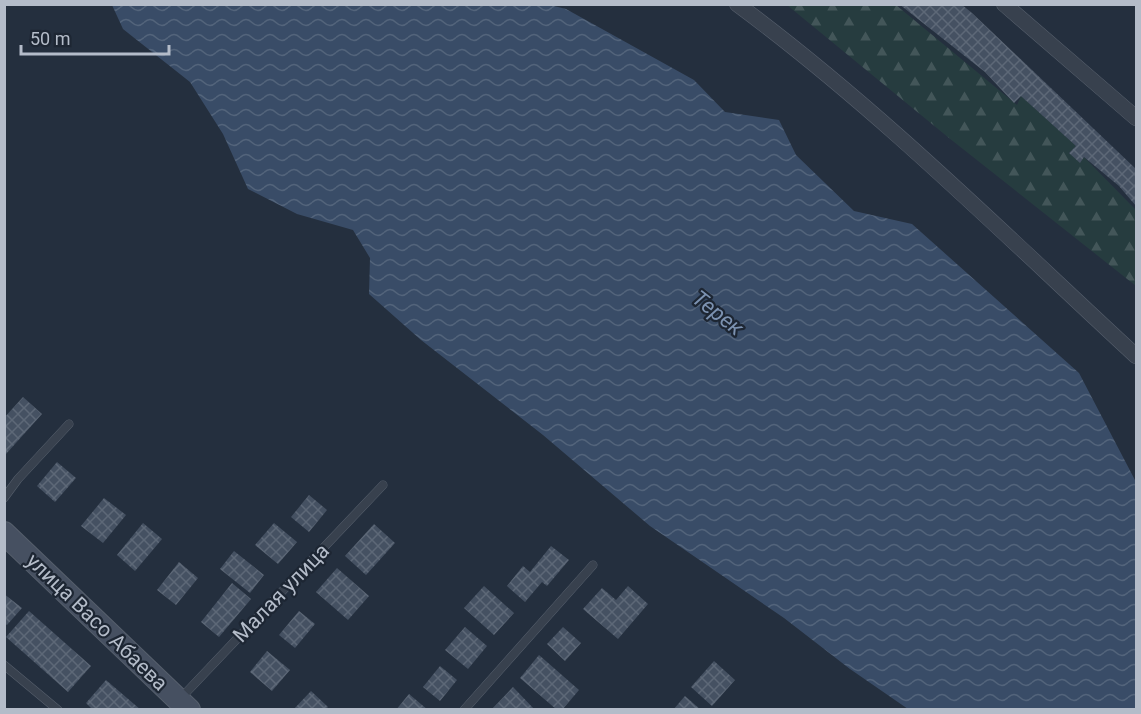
<svg xmlns="http://www.w3.org/2000/svg" width="1141" height="714" font-family="Roboto,sans-serif">
<style>
.forest{fill:url(#forest-firs)}
.water{fill:url(#water-waves)}
.building{fill:url(#building-cross-hatch)}
.lines{fill:none;stroke-linecap:round;stroke-linejoin:round}
.lane-casing{stroke:#565f6c;stroke-width:9}
.street-casing{stroke:#565f6c;stroke-width:16}
.secondary-casing{stroke:#565f6c;stroke-width:24}
.lane{stroke:#38414e;stroke-width:8}
.street{stroke:#38414e;stroke-width:15}
.secondary{stroke:#465061;stroke-width:22}
.labels{text-anchor:middle;dominant-baseline:central;stroke-width:4.5;stroke-linejoin:round;paint-order:stroke}
.street-label{font-size:21px;fill:#b4bcc9;stroke:#1d2633}
.water-label{font-size:22px;font-style:italic;fill:#7c92b1;stroke:#1d2633}
</style>
<defs>
<pattern id="forest-firs" width="22" height="20" patternUnits="userSpaceOnUse" patternTransform="scale(1.5)"><rect width="22" height="20" fill="#263c3f"/><path d="M5 1l3.5 6h-7zM16 11l3.5 6h-7z" fill="#435659"/></pattern>
<pattern id="water-waves" width="16" height="10" patternUnits="userSpaceOnUse" patternTransform="scale(1.5)"><rect width="16" height="10" fill="#394c67"/><path d="M0 5q4-4 8 0t8 0" fill="none" stroke="#53647b"/></pattern>
<pattern id="building-cross-hatch" width="8" height="8" patternUnits="userSpaceOnUse" patternTransform="scale(1.5)"><rect width="8" height="8" fill="#455162"/><path d="M0 0l8 8M0 8l8-8" fill="none" stroke="#5d6877"/></pattern>
</defs>
<rect width="100%" height="100%" fill="#242f3e"/>
<path class="forest" d="M787,5H896L1017,105L1021,96L1076,146L1069,153L1080,162L1084,157L1136,210V286L949,138Z"/>
<path class="water" d="M112,5H550L566,9L694,80L725,112L779,120L796,155L854,211L912,224L1079,373L1136,482V709H908L850,669L784,618L650,526L543,435L421,340L369,294L370,258L353,230L297,214L248,189L223,134L190,82L123,29Z"/>
<g class="building">
<path d="M899,4H961L972,13L1136,169V206L1119,186L1084,157L1080,163L1069,153L1076,146L1021,96L1014,103L985,72Z"/>
<path d="M23,397L42,414L6,454L4,452V418Z"/>
<path d="M57,462L76,478L55,502L37,486Z"/>
<path d="M309,495L327,510L309,532L291,517Z"/>
<path d="M104,498L126,515L103,543L81,526Z"/>
<path d="M143,523L162,539L135,571L117,555Z"/>
<path d="M274,523L297,542L278,564L255,545Z"/>
<path d="M374,524L395,543L366,575L345,556Z"/>
<path d="M551,546L569,560L547,586L542,582L525,602L507,586L523,566L530,572Z"/>
<path d="M234,551L264,575L250,593L220,569Z"/>
<path d="M179,562L198,578L176,605L157,590Z"/>
<path d="M337,568L369,596L348,620L316,592Z"/>
<path d="M232,583L251,599L219,637L201,622Z"/>
<path d="M484,586L514,613L494,635L464,608Z"/>
<path d="M628,586L648,604L618,639L583,609L602,588L616,600Z"/>
<path d="M4,594L22,608L7,625L4,623Z"/>
<path d="M29,611L91,666L68,692L6,637Z"/>
<path d="M299,611L315,624L295,648L279,635Z"/>
<path d="M465,627L487,646L468,669L445,650Z"/>
<path d="M563,627L581,643L565,661L547,644Z"/>
<path d="M267,651L290,670L272,691L250,672Z"/>
<path d="M539,655L579,690L562,710H557L520,678Z"/>
<path d="M714,661L735,680L712,706L691,687Z"/>
<path d="M440,666L457,680L440,701L423,687Z"/>
<path d="M106,680L141,710H93L86,703Z"/>
<path d="M513,687L535,710H494L493,708Z"/>
<path d="M311,691L328,707L325,710H293Z"/>
<path d="M409,694L428,710H396Z"/>
<path d="M685,696L701,710H673Z"/>
</g>
<g class="lines">
<g class="lane-casing">
<g id="lane">
<path d="M4,498L18,479L69,424"/>
<path d="M4,665L58,710"/>
<path d="M179,700L383,485"/>
<path d="M464,710L593,565"/>
</g>
</g>
<g class="street-casing">
<g id="street">
<path d="M737,4C880,110 1006,236 1136,356"/>
<path d="M1004,4L1136,118"/>
</g>
</g>
<g class="secondary-casing">
<path id="secondary" d="M4,533L189,710"/>
</g>
<use href="#lane" class="lane"/>
<use href="#street" class="street"/>
<use href="#secondary" class="secondary"/>
</g>
<g class="labels">
<g class="street-label">
<text transform="translate(281 593) rotate(-46)">Малая улица</text>
<text transform="translate(97 622) rotate(44)">улица Васо Абаева</text>
</g>
<g class="water-label">
<text transform="translate(718 313) rotate(38)">Терек</text>
</g>
</g>
<rect width="1141" height="714" fill="none" stroke="#b4bcc9" stroke-width="12"/>
<path d="M21 45v9h148v-9" fill="none" stroke="#b4bcc9" stroke-width="3"/>
<text x="30" y="45" font-size="18" fill="#b4bcc9" stroke="#1d2633" stroke-width="4.5" paint-order="stroke">50 m</text>
</svg>
